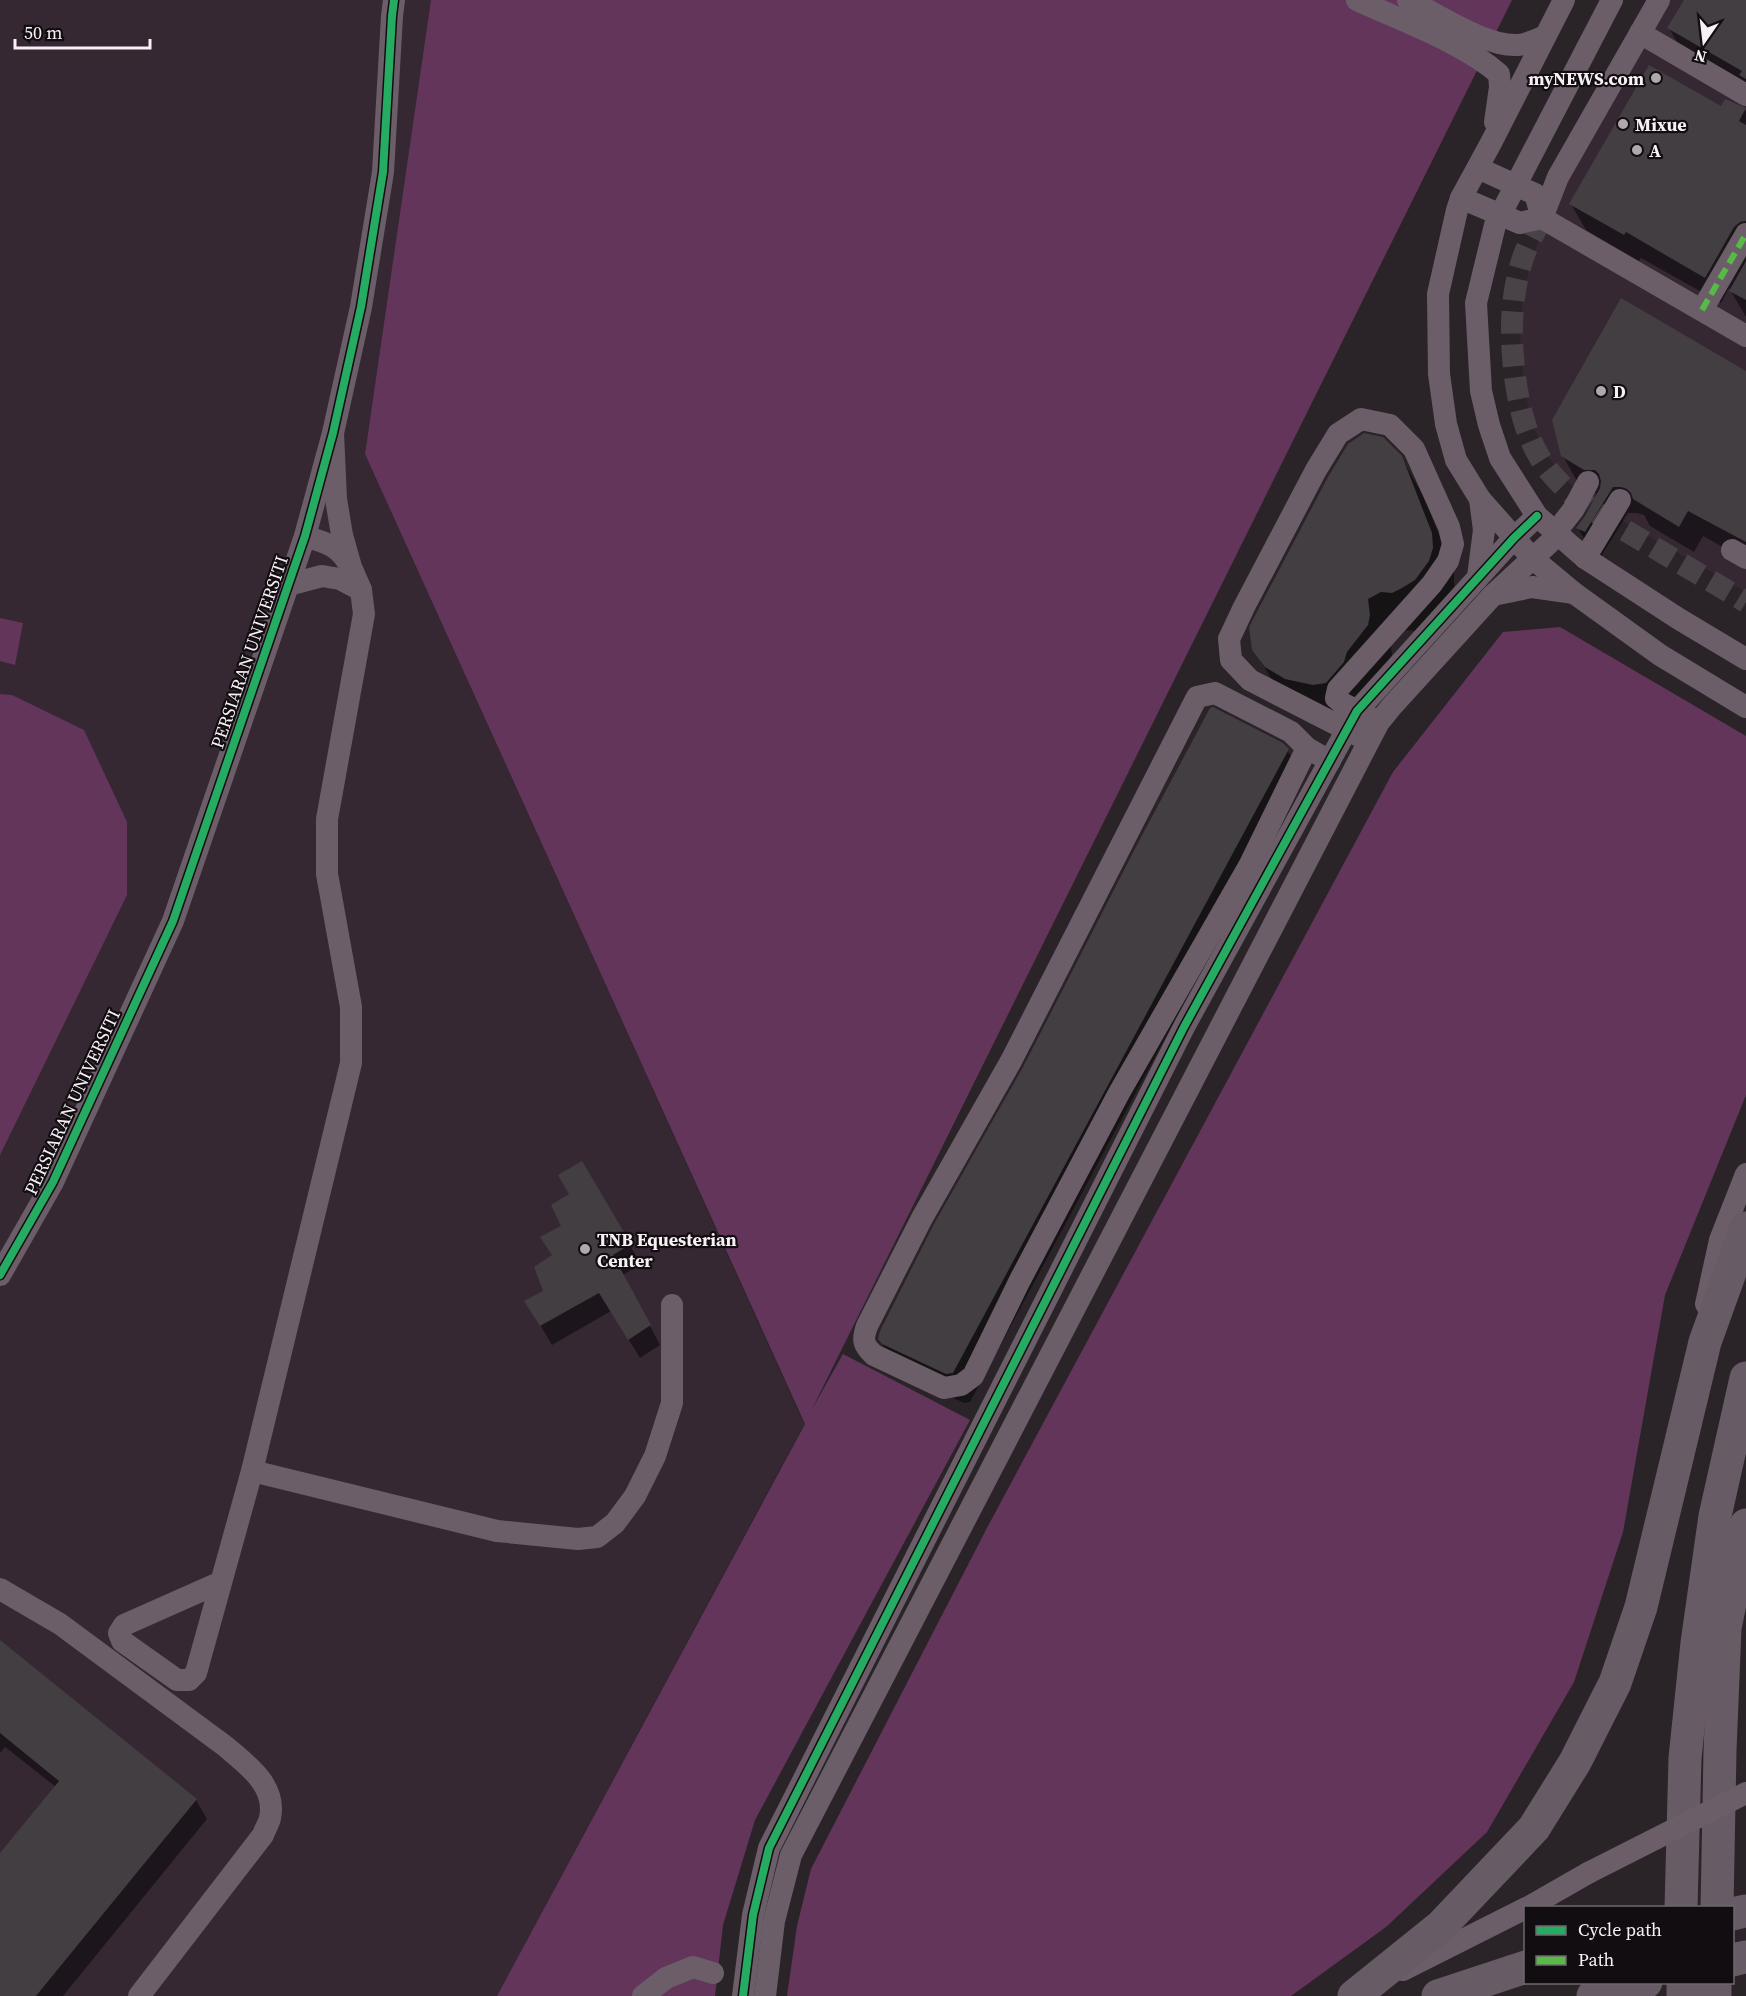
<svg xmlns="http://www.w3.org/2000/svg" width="1746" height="1996" font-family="'Source Serif 4',serif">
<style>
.built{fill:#362833}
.green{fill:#64355b}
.shadow{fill:#0007}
.building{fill:#423e41}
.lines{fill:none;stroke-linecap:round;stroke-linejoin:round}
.minor-tunnel{stroke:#494348;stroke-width:22;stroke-dasharray:22 11;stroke-linecap:butt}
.minor{stroke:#6b5e69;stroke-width:22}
.highway{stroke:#675b65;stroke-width:33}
.minor-bridge{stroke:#6b5e69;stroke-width:22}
.quiet{stroke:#58b947;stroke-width:6;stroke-dasharray:12 6;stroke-linecap:butt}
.cycleway-casing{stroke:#120d11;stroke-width:11}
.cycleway{stroke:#26ab63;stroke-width:8}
.poi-dot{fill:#afa9ae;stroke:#120d11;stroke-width:2}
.labels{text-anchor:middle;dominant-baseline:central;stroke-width:4.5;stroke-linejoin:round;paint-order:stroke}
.poi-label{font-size:18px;font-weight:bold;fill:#f7f0f5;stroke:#120d11;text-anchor:start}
.street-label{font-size:18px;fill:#f7f0f5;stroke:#120d11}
</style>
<rect width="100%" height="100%" fill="#2a2429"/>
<g class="built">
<path d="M0,0H431L365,454L804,1424L497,1996H0Z"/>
<path d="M1664,0H1746V592L1619,519L1572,486L1547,456L1530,419L1524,383L1519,325L1530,262L1563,179Z"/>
</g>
<g class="green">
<path d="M431,0H1512L811,1411L843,1354L970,1420L755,1820L723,1925L715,1996H497L805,1424L365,454Z"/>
<path d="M0,618L23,623L15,665L0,661Z"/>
<path d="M1560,627L1746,736V1095L1665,1295L1623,1532L1574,1682L1487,1832L1386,1927L1291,1996H787L797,1926L811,1869L988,1526L1393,772L1503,632Z"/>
<path d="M0,694L12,695L84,730L127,822V895L0,1155Z"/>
</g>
<g class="shadow">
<path d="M1685,0H1746V90L1684,55L1669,28Z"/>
<path d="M1722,108L1745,110L1746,111V317L1729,288L1721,303L1641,258L1639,261L1586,230L1571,204Z"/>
<path d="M1746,371V560L1703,536L1694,552L1650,526L1644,515L1637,513H1628L1600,558L1593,554L1578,528L1586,517L1597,494L1578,483L1563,456Z"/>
<path d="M1401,457L1424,497L1454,573V587L1415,631L1404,630L1390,638L1392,655L1390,664L1348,722L1277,689L1254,649Z"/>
<path d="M1287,750L1304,779L970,1402L964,1403L900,1373L879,1339L1024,1068Z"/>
<path d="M581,1163L641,1264L623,1275L660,1345L640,1358L611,1311L552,1345L526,1301L545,1291L553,1256Z"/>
<path d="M0,1642L196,1800L207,1819L63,1996H0V1856L56,1787L5,1747L0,1753Z"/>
</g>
<g class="building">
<path d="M1684,0H1746V79L1739,75L1742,71L1667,28Z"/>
<path d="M1649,65L1721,106L1725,99L1746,108L1739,121L1746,125V221L1740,222L1734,227L1705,278L1626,232L1624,235L1569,204Z"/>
<path d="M1746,261V300L1729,291Z"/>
<path d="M1621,298L1746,371V542L1688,511L1679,527L1633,499L1631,493L1627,489L1621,487H1613L1585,532L1576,528L1585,516L1600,488L1601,481L1599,474L1595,470H1584L1561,456L1552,420Z"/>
<path d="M1364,433L1383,437L1402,456L1432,533L1433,548L1429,561L1415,580L1402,588L1392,593L1381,592L1368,599L1370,615L1368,625L1347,652L1344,662L1326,683L1313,685L1285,679L1265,667L1252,650L1249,627L1328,477L1348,444Z"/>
<path d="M1213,707L1283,743L1289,749L953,1373L946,1374L882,1344L878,1339L880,1331L934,1224L1023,1067L1139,841L1210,708Z"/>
<path d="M582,1161L631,1244L613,1255L651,1325L628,1340L599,1293L540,1326L524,1301L543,1291L534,1267L552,1255L540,1237L561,1226L551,1205L569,1194L558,1175Z"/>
<path d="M0,1640L197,1799L36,1996H0V1853L59,1781L0,1733Z"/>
</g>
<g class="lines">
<path class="minor-tunnel" d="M1542,218C1536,230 1529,242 1524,255C1511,291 1510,331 1514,368C1518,404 1526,442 1549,471C1575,503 1613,523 1648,544C1680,563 1713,582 1746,602"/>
<g class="minor">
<path d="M1357,0C1400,20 1464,43 1499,74L1500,87L1495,122"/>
<path d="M1408,0C1438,14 1485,47 1518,45C1528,44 1536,40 1545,36"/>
<path d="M1564,0L1492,141L1461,198L1457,210L1438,294L1439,374L1446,424L1456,460L1480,499L1532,558L1574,593L1660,655L1746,707"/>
<path d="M1612,0L1495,225L1476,303L1481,391L1489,425L1500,458L1537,516L1585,558L1679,619L1746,659"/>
<path d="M1640,33L1746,95"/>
<path d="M1478,168L1535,194L1542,218"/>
<path d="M1461,198L1520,223L1542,218L1746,336"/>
<path d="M1542,218L1558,177L1659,0"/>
<path d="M1702,310L1746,234"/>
<path d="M1555,533L1573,510L1588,482"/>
<path d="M305,536C325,543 337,544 349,564"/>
<path d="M1732,550L1746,558"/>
<path d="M1585,558L1620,500"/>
<path d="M1478,577L1484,530L1480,499"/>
<path d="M288,585L322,576L340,579L361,590"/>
<path d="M1493,595L1532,587L1574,593"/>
<path d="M1359,736L1250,680L1231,660L1229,639L1244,607L1316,470L1338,434L1361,419L1390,425L1414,449L1449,527L1453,544L1448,561L1432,584L1338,689L1336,698L1342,703L1371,718"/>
<path d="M1307,748L1249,866L1119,1093L1020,1280L973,1376L961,1385L944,1388L874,1355C863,1345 862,1340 867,1326L922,1218L1011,1061L1197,697L1215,693L1291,732L1307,748L1330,761"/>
<path d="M0,1275L53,1182L173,921L305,536L333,433L361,307L383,172L392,16L394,0"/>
<path d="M1706,1304L1720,1240L1746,1174"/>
<path d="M252,1471L497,1531L578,1539L597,1537L615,1523L635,1496L655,1456L672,1403V1305"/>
<path d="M221,1582L124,1625L119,1633L122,1641L177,1680H189L196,1673L252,1471L351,1063V1007L327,874V819L364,614L361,590L351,567L342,535L336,499L333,433"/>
<path d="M0,1589L60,1624L225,1746C246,1764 277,1785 270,1818C269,1823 265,1829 263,1835L139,1996"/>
<path d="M1527,1908L1588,1873"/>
<path d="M1403,1970L1526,1908"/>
<path d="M643,1996L666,1978L693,1967L713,1973"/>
<path d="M743,1996L753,1915L769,1848L1184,1027L1357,711L1514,538L1537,516"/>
<path d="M765,1996L774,1921L791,1855L1369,741L1379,722L1392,706L1493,595L1558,535"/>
</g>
<g class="highway">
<path d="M1681,1908L1685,1758L1697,1643L1715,1516L1746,1378"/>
<path d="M1717,1908L1720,1751L1725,1628L1746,1525"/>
<path d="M1732,1914L1746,1911"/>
<path d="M1732,1960L1746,1957"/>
<path d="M1683,1982V1996"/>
<path d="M1354,1996L1441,1926L1534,1828L1575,1762L1615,1683L1641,1607L1705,1342L1746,1228"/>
<path d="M1438,1996L1526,1967"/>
<path d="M1593,1996L1646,1982"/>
<path d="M1715,1996V1982"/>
</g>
<path class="minor-bridge" d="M1588,1873L1746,1793"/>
<path class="quiet" d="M1702,310L1746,234"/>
<g class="cycleway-casing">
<g id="cycleway">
<path d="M0,1275L53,1182L173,921L305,536L333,433L361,307L383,172L392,16L394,0"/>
<path d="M743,1996L753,1915L769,1848L1184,1027L1357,711L1514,538L1537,516"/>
</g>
</g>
<use href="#cycleway" class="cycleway"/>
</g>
<g class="poi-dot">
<circle cx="1656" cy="78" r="6"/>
<circle cx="1623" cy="124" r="6"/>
<circle cx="1637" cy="150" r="6"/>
<circle cx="1601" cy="391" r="6"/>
<circle cx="585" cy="1249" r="6"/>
</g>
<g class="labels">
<g class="poi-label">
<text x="1644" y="78" text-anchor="end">myNEWS.com</text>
<text x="1635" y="124">Mixue</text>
<text x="1649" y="150">A</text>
<text x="1613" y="391">D</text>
<text x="597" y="1239">TNB Equesterian<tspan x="597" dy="21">Center</tspan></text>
</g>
<g class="street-label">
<text transform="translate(249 652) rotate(-71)">PERSIARAN UNIVERSITI</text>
<text transform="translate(72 1102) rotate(-65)">PERSIARAN UNIVERSITI</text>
</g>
</g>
<rect x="1524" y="1906" width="210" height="78" fill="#120d11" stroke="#6e686c" stroke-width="1.5"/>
<rect x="1536" y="1926" width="30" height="9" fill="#26ab63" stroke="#6e686c" stroke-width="1.5"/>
<text x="1578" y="1936" font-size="18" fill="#f7f0f5">Cycle path</text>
<rect x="1536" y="1956" width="30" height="9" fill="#58b947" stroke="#6e686c" stroke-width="1.5"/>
<text x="1578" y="1966" font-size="18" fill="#f7f0f5">Path</text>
<g transform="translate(1704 42) rotate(194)" stroke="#120d11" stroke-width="4.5" paint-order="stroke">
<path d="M0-4.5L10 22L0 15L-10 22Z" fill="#f7f0f5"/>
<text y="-9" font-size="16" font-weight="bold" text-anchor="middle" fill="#f7f0f5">N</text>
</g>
<path d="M15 39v9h135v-9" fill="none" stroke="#f7f0f5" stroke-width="3"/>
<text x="24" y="39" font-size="18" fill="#f7f0f5" stroke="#120d11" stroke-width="4.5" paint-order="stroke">50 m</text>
</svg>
